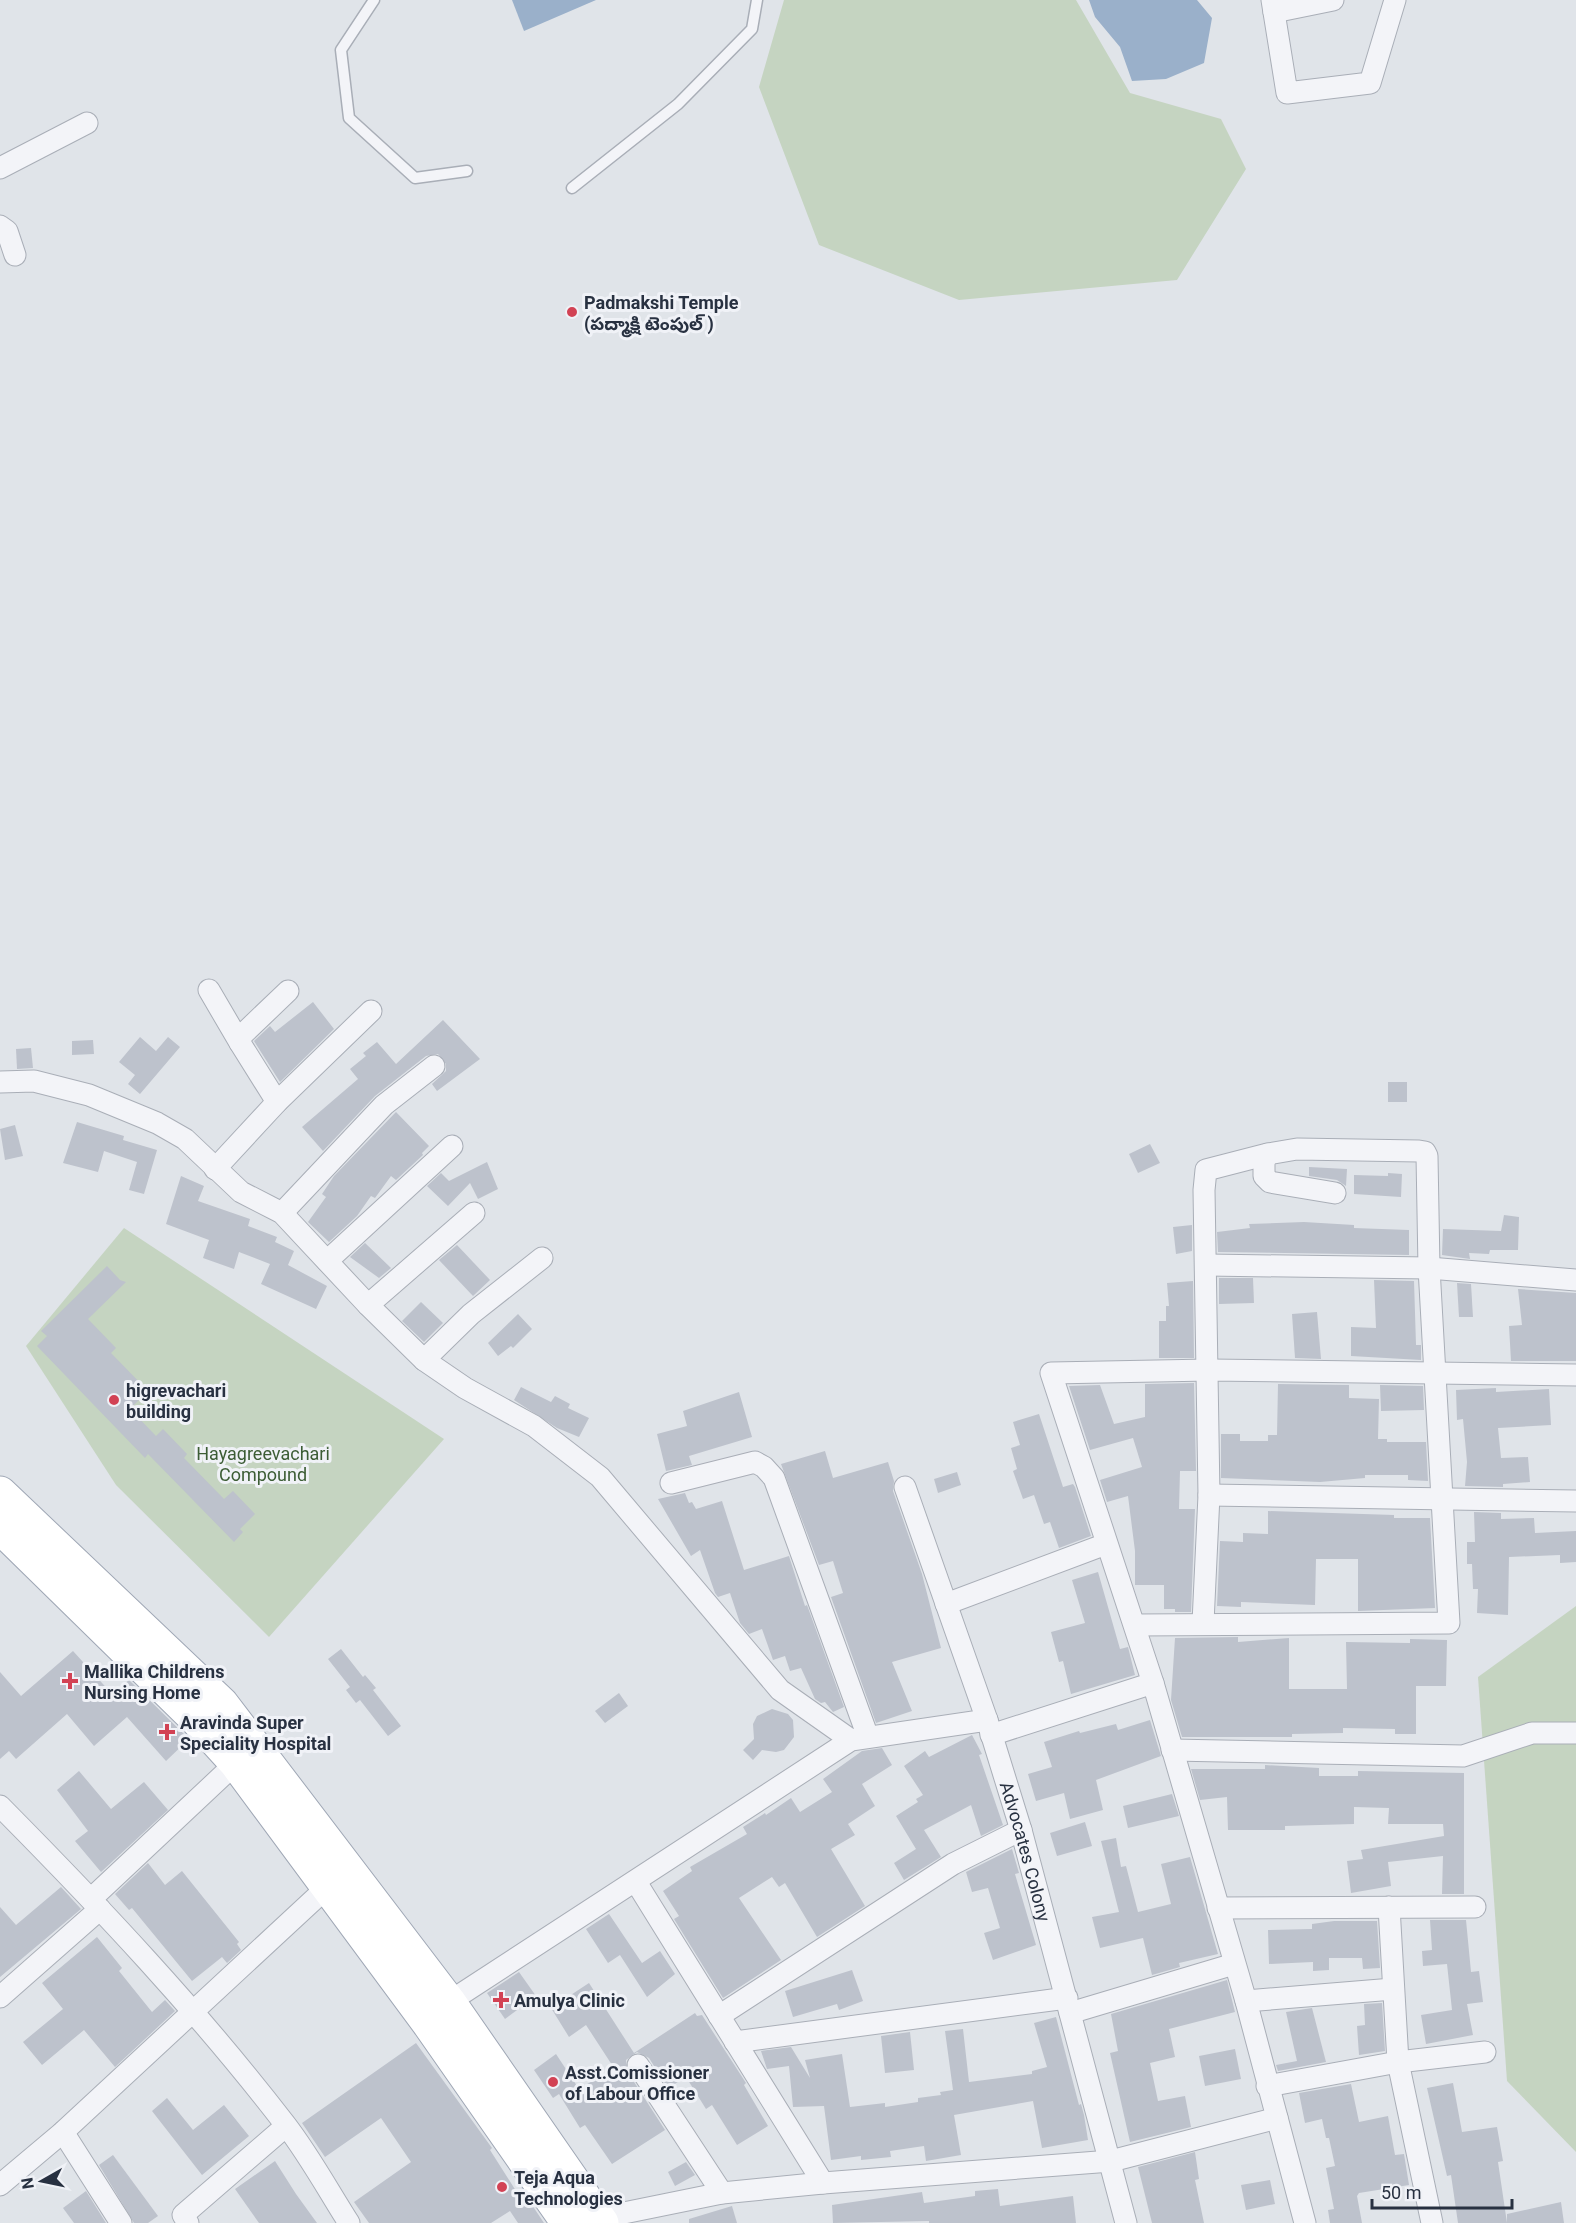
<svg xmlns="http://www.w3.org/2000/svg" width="1576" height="2223" font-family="Roboto,'Noto Sans Telugu',sans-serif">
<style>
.green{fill:#c5d4c1}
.water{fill:#9ab0ca}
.building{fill:#bdc2cc}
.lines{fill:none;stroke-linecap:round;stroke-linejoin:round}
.service-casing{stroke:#a9aeb7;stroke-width:13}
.minor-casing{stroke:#a9aeb7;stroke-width:23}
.primary-casing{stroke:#9fa7b5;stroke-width:35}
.service{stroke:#f3f4f8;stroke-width:10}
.minor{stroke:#f3f4f8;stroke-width:21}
.primary{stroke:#fff;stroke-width:33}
.poi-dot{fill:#d24254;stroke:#f0f2f7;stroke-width:2}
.labels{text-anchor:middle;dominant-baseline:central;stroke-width:6;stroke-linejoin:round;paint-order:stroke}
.poi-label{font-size:18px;font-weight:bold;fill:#283141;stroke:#f0f2f7;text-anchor:start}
.park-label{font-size:18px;fill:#3c5d35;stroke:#f0f2f7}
.street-label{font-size:18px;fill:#283141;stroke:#f0f2f7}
</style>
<rect width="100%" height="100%" fill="#e0e4e9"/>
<g class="green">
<path d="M784,0H1076L1130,93L1221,119L1246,169L1177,280L959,300L819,245L759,87Z"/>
<path d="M124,1228L444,1439L269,1637L116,1485L26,1346Z"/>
<path d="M1576,1606V2152L1507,2081L1478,1677Z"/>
</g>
<g class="water">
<path d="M512,0H596L524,31Z"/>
<path d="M1089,0H1197L1212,18L1204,63L1166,79L1132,81L1120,47L1095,17Z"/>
</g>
<g class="building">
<path d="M313,1002L334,1029L280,1082L254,1041L270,1026L275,1032Z"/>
<path d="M443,1020L480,1059L437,1091L432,1084L446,1071V1064L438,1054L426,1056L375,1096L323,1151L302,1127L358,1079L350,1069L366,1056L363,1053L377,1042L396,1064Z"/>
<path d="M140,1037L156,1051L168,1037L180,1047L140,1094L128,1084L135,1075L119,1062Z"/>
<path d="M93,1040L94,1054L72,1055V1041Z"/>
<path d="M31,1048L33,1068L17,1069L16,1049Z"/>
<rect x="1388" y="1082" width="19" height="20"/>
<path d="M396,1112L429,1146L422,1153L423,1155L396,1180L391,1176L375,1198L371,1196L357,1216L329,1242L308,1222L326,1197L322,1194L334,1176Z"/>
<path d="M77,1122L124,1136L123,1140L157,1150L144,1194L129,1190L137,1162L104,1151L98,1172L63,1163Z"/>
<path d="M15,1125L23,1156L5,1160L0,1129Z"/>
<path d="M1150,1144L1160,1163L1138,1173L1129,1154Z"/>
<path d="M487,1162L498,1189L478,1199L470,1183L448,1206L427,1186L441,1173L449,1181Z"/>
<path d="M1309,1167L1347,1169L1346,1186L1337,1180L1309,1176Z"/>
<path d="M1388,1173L1402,1174L1401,1197L1354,1194V1175L1388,1176Z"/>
<path d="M181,1176L204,1186L198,1201L250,1219L248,1226L277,1237L275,1242L294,1251L288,1265L327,1286L316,1309L261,1284L270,1264L239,1252L234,1269L203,1258L209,1240L166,1224Z"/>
<path d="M1504,1215L1519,1217L1518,1250H1490L1489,1254L1469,1253L1470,1259L1442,1255L1443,1229L1501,1231Z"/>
<path d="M1304,1222L1354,1225V1228L1409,1230V1255L1218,1252L1217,1232L1250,1228L1249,1224Z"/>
<path d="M1192,1225V1251L1176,1254L1173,1227Z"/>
<path d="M365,1243L391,1268L379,1278L350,1257Z"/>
<path d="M457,1245L490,1280L473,1296L439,1260Z"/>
<path d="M107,1266L120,1280L126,1282L88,1319L116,1348L111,1353L148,1391L130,1409L156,1436L163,1429L187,1454L184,1458L224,1499L233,1491L255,1514L240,1529L243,1532L234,1542L148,1454L145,1458L37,1346L47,1336L41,1331Z"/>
<path d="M1219,1278H1253L1254,1303L1219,1304Z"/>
<path d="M1374,1280L1414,1281L1416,1345H1421V1360L1351,1356V1327L1376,1328Z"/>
<path d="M1193,1281L1194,1358H1159V1321H1166V1306H1169L1167,1283Z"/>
<path d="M1457,1283L1471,1284L1473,1317H1459Z"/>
<path d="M1518,1289L1576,1293V1361H1511L1509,1326L1522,1325Z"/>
<path d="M421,1302L443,1323L424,1342L402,1321Z"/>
<path d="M1317,1312L1321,1359L1295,1358L1292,1314Z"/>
<path d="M518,1314L532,1329L513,1348L511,1346L498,1356L488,1343Z"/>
<path d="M1194,1383L1196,1471H1180L1179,1509H1195L1191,1612H1175V1609H1164V1585H1135V1551L1128,1496L1107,1502L1100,1480L1142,1467L1133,1438L1090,1450L1069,1386L1100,1385L1114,1424L1145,1417V1384Z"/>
<path d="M1278,1384L1349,1385V1398L1379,1399L1378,1439H1387V1442H1426L1428,1481L1408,1480V1475H1365V1478L1320,1482L1221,1478V1434H1240V1441H1268V1435H1277Z"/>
<path d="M1380,1385L1423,1386L1424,1410L1381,1411Z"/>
<path d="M521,1387L551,1402L555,1396L570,1404L568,1408L589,1418L579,1437L557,1428L514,1400Z"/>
<path d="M1496,1388V1392L1549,1389L1551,1425L1498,1428L1501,1458L1528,1457L1530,1482L1503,1484V1487L1465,1486L1467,1462L1463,1419L1457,1420L1456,1390Z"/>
<path d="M739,1392L752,1437L689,1456L692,1465L666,1471L657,1434L687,1426L683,1411Z"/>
<path d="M1039,1414L1063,1487L1073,1484L1075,1487L1091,1536L1059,1548L1050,1522L1044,1524L1034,1495L1023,1499L1013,1471L1017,1469L1011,1448L1020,1445L1013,1422Z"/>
<path d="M825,1451L833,1478L888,1462L894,1481L893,1491L922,1574L941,1648L892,1662L912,1711L876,1723L831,1597L843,1593L833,1561L819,1565L781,1464Z"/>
<path d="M957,1472L961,1485L938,1493L934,1479Z"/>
<path d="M685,1493L689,1503L692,1502L696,1509L722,1501L744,1570L789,1556L805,1606L807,1605L844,1707L833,1712L825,1702L821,1703L815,1699L801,1668L790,1671L785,1656L773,1660L762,1629L749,1634L740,1623L730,1593L718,1597L715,1593L700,1550L691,1556L658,1499Z"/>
<path d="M1268,1511L1394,1515V1518H1430L1435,1608L1358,1611V1559H1316L1315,1605L1241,1602V1607L1217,1606L1220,1541L1243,1542V1533L1268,1534Z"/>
<path d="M1474,1512L1501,1513V1519L1534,1518L1535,1533L1576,1531V1562L1560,1563V1555L1509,1557L1508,1615L1477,1613L1478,1589H1473L1472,1564H1467V1542H1475Z"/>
<path d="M1098,1572L1120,1649L1128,1647L1135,1675L1071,1694L1063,1661L1059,1662L1051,1632L1085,1623L1072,1580Z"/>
<path d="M1238,1637V1642L1289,1638V1689H1347L1346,1642L1410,1643V1639L1447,1640L1446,1686H1416V1734H1395V1729L1343,1728V1733L1292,1734V1737H1182L1171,1700L1175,1638Z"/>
<path d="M341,1649L363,1677L365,1675L376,1688L373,1690L401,1726L388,1736L360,1700L356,1703L346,1690L350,1687L328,1659Z"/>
<path d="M73,1651L112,1694L129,1680L189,1739L166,1761L127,1717L94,1746L67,1714L16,1759L9,1751L0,1759V1672L21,1696Z"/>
<path d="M619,1693L628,1706L605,1723L595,1711Z"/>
<path d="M772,1709L788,1714L793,1720L794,1737L784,1750L776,1752L762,1750L753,1760L743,1750L754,1739L753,1724L757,1716Z"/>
<path d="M1150,1720L1161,1756L1096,1780L1103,1810L1070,1819L1064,1793L1036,1801L1028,1774L1052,1767L1044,1742L1079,1731L1080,1733L1116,1724L1118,1730Z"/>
<path d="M972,1735L982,1754L979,1755L1003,1825L981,1836L971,1805L924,1830L941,1857L904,1880L894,1863L916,1849L896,1816L918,1802L916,1799L923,1795L904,1766L925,1751L929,1757Z"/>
<path d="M882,1748L892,1765L862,1784L875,1806L848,1824L855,1835L831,1849L865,1906L817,1937L785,1883L779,1887L772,1877L739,1898L781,1960L723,1998L674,1919L679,1916L663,1891L692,1871L690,1867L747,1834L743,1827L765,1813L766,1815L791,1798L800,1812L832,1792L823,1779L862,1751Z"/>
<path d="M1265,1765L1319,1768V1776H1358V1771L1464,1773V1894H1442L1443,1856L1388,1862L1391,1886L1351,1893L1347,1861L1363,1859L1361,1850L1444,1836L1443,1824H1388L1389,1808L1354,1807V1824L1285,1826V1830H1228L1227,1797L1200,1800L1191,1769H1265Z"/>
<path d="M79,1771L111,1809L144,1782L168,1810L101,1872L75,1841L88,1831L57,1790Z"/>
<path d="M1172,1794L1179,1816L1128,1828L1123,1806Z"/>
<path d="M1085,1822L1092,1846L1057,1856L1050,1833Z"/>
<path d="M1116,1838L1121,1867L1126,1866L1138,1912L1171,1904L1161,1864L1190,1857L1218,1954L1179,1963L1180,1967L1152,1975L1143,1938L1100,1948L1092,1917L1119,1912L1101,1841Z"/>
<path d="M1012,1849L1019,1873L1015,1874L1036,1945L993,1960L984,1933L1000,1928L988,1888L972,1892L966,1872Z"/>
<path d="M148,1863L165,1885L182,1871L239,1942L237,1944L241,1950L227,1963L222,1957L192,1981L132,1908L129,1910L115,1894Z"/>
<path d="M61,1887L81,1909L0,1977V1907L16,1925Z"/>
<path d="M609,1914L642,1963L660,1951L675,1974L647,1997L620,1955L608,1963L586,1929Z"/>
<path d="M1430,1920H1466L1471,1972L1479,1971L1483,2002L1467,2004L1473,2035L1426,2044L1421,2015L1452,2010L1447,1964L1423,1966L1422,1951L1432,1950Z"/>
<path d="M1334,1921H1377L1380,1968L1363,1969L1362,1958H1329V1970L1313,1971V1962L1269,1964L1268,1930L1312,1929V1924Z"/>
<path d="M97,1937L122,1968L119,1971L152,2012L165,2000L175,2011L115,2067L84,2030L42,2065L23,2042L63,2009L42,1983Z"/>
<path d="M852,1970L863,2001L839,2010L837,2004L793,2017L785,1991Z"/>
<path d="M519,1972L536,1996L505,2019L487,1993Z"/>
<path d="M1227,1980L1235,2012L1169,2029L1175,2057L1150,2063L1158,2101L1185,2096L1191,2127L1130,2142L1110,2053L1118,2051L1111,2014Z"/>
<path d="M589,1983L634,2053L695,2013L697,2016L702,2015L746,2083L744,2085L768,2126L737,2145L712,2105L706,2109L686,2077L668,2088L649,2058L637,2052L626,2060L627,2071L665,2130L612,2164L585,2125L580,2128L559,2094L553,2098L534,2070L556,2054L579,2089L614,2068L586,2025L569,2037L551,2008Z"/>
<path d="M1382,2003L1385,2051L1359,2055L1357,2026L1365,2025L1364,2004Z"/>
<path d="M1312,2008L1326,2062L1278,2071L1276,2065L1297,2061L1286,2012Z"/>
<path d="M1056,2017L1079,2105L1081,2104L1084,2115L1088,2140L1042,2148L1033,2101L954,2115L961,2155L926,2161L924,2146L890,2151L891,2157L861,2160V2156L831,2160L824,2106L793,2107L789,2066L767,2069L761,2051L791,2047L810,2078L805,2060L842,2054L850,2107L885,2103V2107L918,2102V2098L941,2095L940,2092L953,2090L945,2031L963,2029L969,2082L1032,2074V2071L1047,2067L1034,2023Z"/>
<path d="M910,2032L914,2070L885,2073L881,2036Z"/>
<path d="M416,2043L492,2148L490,2150L523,2202L528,2199L544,2223H518L510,2211L491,2223H369L354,2202L411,2162L381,2118L325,2157L302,2123Z"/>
<path d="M1235,2049L1241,2079L1205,2086L1199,2056Z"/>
<path d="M1453,2083L1462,2132L1497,2127L1503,2161L1498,2162L1507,2223H1458L1451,2175L1447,2176L1427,2088Z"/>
<path d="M1351,2084L1359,2122L1388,2116L1395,2155L1404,2154L1409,2185L1359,2193L1357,2196L1362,2223H1330L1328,2210L1334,2209L1326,2168L1335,2166L1329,2138H1326L1322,2119L1305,2123L1299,2093Z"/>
<path d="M167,2098L193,2130L224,2105L249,2136L202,2175L152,2111Z"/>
<path d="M1195,2152L1199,2179L1195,2180L1204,2223H1152L1138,2167Z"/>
<path d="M113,2155L158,2216L148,2223H134L99,2165Z"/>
<path d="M275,2161L296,2194L317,2223H259L235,2189Z"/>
<path d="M686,2162L695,2175L675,2186L668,2172Z"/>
<path d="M1270,2180L1275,2204L1246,2210L1241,2185Z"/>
<path d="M998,2189L1000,2206L1073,2196L1076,2223H929V2221L833,2223L832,2205L922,2192L924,2203L975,2196V2191Z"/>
<path d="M86,2191L106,2223H74L63,2208Z"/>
<path d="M1561,2202L1564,2223H1507V2214Z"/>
<path d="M732,2206L737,2223H689V2219Z"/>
</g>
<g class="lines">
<g class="service-casing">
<g id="service">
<path d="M374,0L341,50L349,118L415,178L467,171"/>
<path d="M572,188L678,104L752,29L757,0"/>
</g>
</g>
<g class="minor-casing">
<g id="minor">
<path d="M1272,0L1287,93L1370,83L1395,0"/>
<path d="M1274,12L1333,0"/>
<path d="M0,168L87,123"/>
<path d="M0,226L7,231L15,255"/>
<path d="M209,990L240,1043"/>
<path d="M0,1082L34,1081L89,1095L157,1123L185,1139L241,1192L282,1213L368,1305L424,1360L465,1388L534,1426L600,1477L780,1690L851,1740"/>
<path d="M277,1102L240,1043L242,1035L288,991"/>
<path d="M215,1169L277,1102L371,1011"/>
<path d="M282,1213L384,1105L434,1066"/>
<path d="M327,1261L452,1146"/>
<path d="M1207,1265L1429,1268L1576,1280"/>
<path d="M368,1305L474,1213"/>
<path d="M424,1360L471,1314L542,1258"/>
<path d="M671,1483L755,1462L764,1467L774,1478L868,1737"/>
<path id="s1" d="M905,1487L987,1720L1021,1830L1126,2223"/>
<path d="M1209,1495L1576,1501"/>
<path d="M946,1604L1106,1544"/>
<path d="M1203,1623L1209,1495L1204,1190L1206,1170L1268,1154"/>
<path d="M1135,1625L1449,1623L1429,1268L1427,1156L1425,1152L1419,1151L1297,1149L1268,1154L1264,1162V1176L1270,1182L1335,1193"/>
<path d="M991,1735L1153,1683"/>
<path d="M1172,1750L1463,1756L1532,1733H1576"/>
<path d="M0,1806C100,1907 198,2011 285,2124C309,2155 328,2190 349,2223"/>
<path d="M636,1882L823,2183"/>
<path d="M91,1899L236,1763"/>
<path d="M1389,1907L1398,2062L1432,2223"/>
<path d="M1218,1908L1475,1907"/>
<path d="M0,1997L100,1909"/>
<path d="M1246,2001L1393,1989"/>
<path d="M449,2002L851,1740L987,1720"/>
<path d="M1070,2013L1234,1964"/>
<path d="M719,2016L953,1864L1021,1830"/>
<path d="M735,2042L1067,1998"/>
<path d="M638,2065L722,2193"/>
<path d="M1267,2086L1398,2062L1485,2052"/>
<path d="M63,2132L121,2223"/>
<path d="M0,2185L63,2132L336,1879"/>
<path d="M599,2218L722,2193L823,2183L1111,2161L1277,2118"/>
<path d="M188,2223L183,2215L286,2126"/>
<path d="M1305,2223L1246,2001L1153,1683L1051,1373L1209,1370L1576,1375"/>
</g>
</g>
<g class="primary-casing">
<g id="primary">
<path d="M0,1493L222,1704L449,2002L602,2223"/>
<path d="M0,1527L197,1720L236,1763L429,2024L568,2223"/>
</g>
</g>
<use href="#service" class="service"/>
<use href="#minor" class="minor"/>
<use href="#primary" class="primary"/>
</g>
<g class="poi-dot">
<circle cx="572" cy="312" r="6"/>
<circle cx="114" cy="1400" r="6"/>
<path d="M67 1672h6v6h6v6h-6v6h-6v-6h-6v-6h6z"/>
<path d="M164 1723h6v6h6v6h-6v6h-6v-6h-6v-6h6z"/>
<path d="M498 1991h6v6h6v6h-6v6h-6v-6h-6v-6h6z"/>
<circle cx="553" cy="2082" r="6"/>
<circle cx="502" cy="2187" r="6"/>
</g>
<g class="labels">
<g class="poi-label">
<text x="584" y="302">Padmakshi Temple<tspan x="584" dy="21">(పద్మాక్షి టెంపుల్ )</tspan></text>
<text x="126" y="1390">higrevachari<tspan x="126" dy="21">building</tspan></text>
<text x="84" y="1671">Mallika Childrens<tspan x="84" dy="21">Nursing Home</tspan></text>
<text x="180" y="1722">Aravinda Super<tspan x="180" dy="21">Speciality Hospital</tspan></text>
<text x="514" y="2000">Amulya Clinic</text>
<text x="565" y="2072">Asst.Comissioner<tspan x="565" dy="21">of Labour Office</tspan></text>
<text x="514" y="2177">Teja Aqua<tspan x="514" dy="21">Technologies</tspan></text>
</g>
<g class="park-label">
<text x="263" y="1453">Hayagreevachari<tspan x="263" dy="21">Compound</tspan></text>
</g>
<g class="street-label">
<text stroke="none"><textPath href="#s1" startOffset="384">Advocates Colony</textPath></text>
</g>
</g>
<g transform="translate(42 2181) rotate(261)" stroke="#f0f2f7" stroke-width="4.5" paint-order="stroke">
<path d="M0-4.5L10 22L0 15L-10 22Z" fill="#283141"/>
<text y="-9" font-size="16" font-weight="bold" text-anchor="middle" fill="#283141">N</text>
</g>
<path d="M1372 2199v9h140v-9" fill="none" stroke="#283141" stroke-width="3"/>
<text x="1381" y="2199" font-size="18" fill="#283141" stroke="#f0f2f7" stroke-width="4.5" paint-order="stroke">50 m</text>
</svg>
